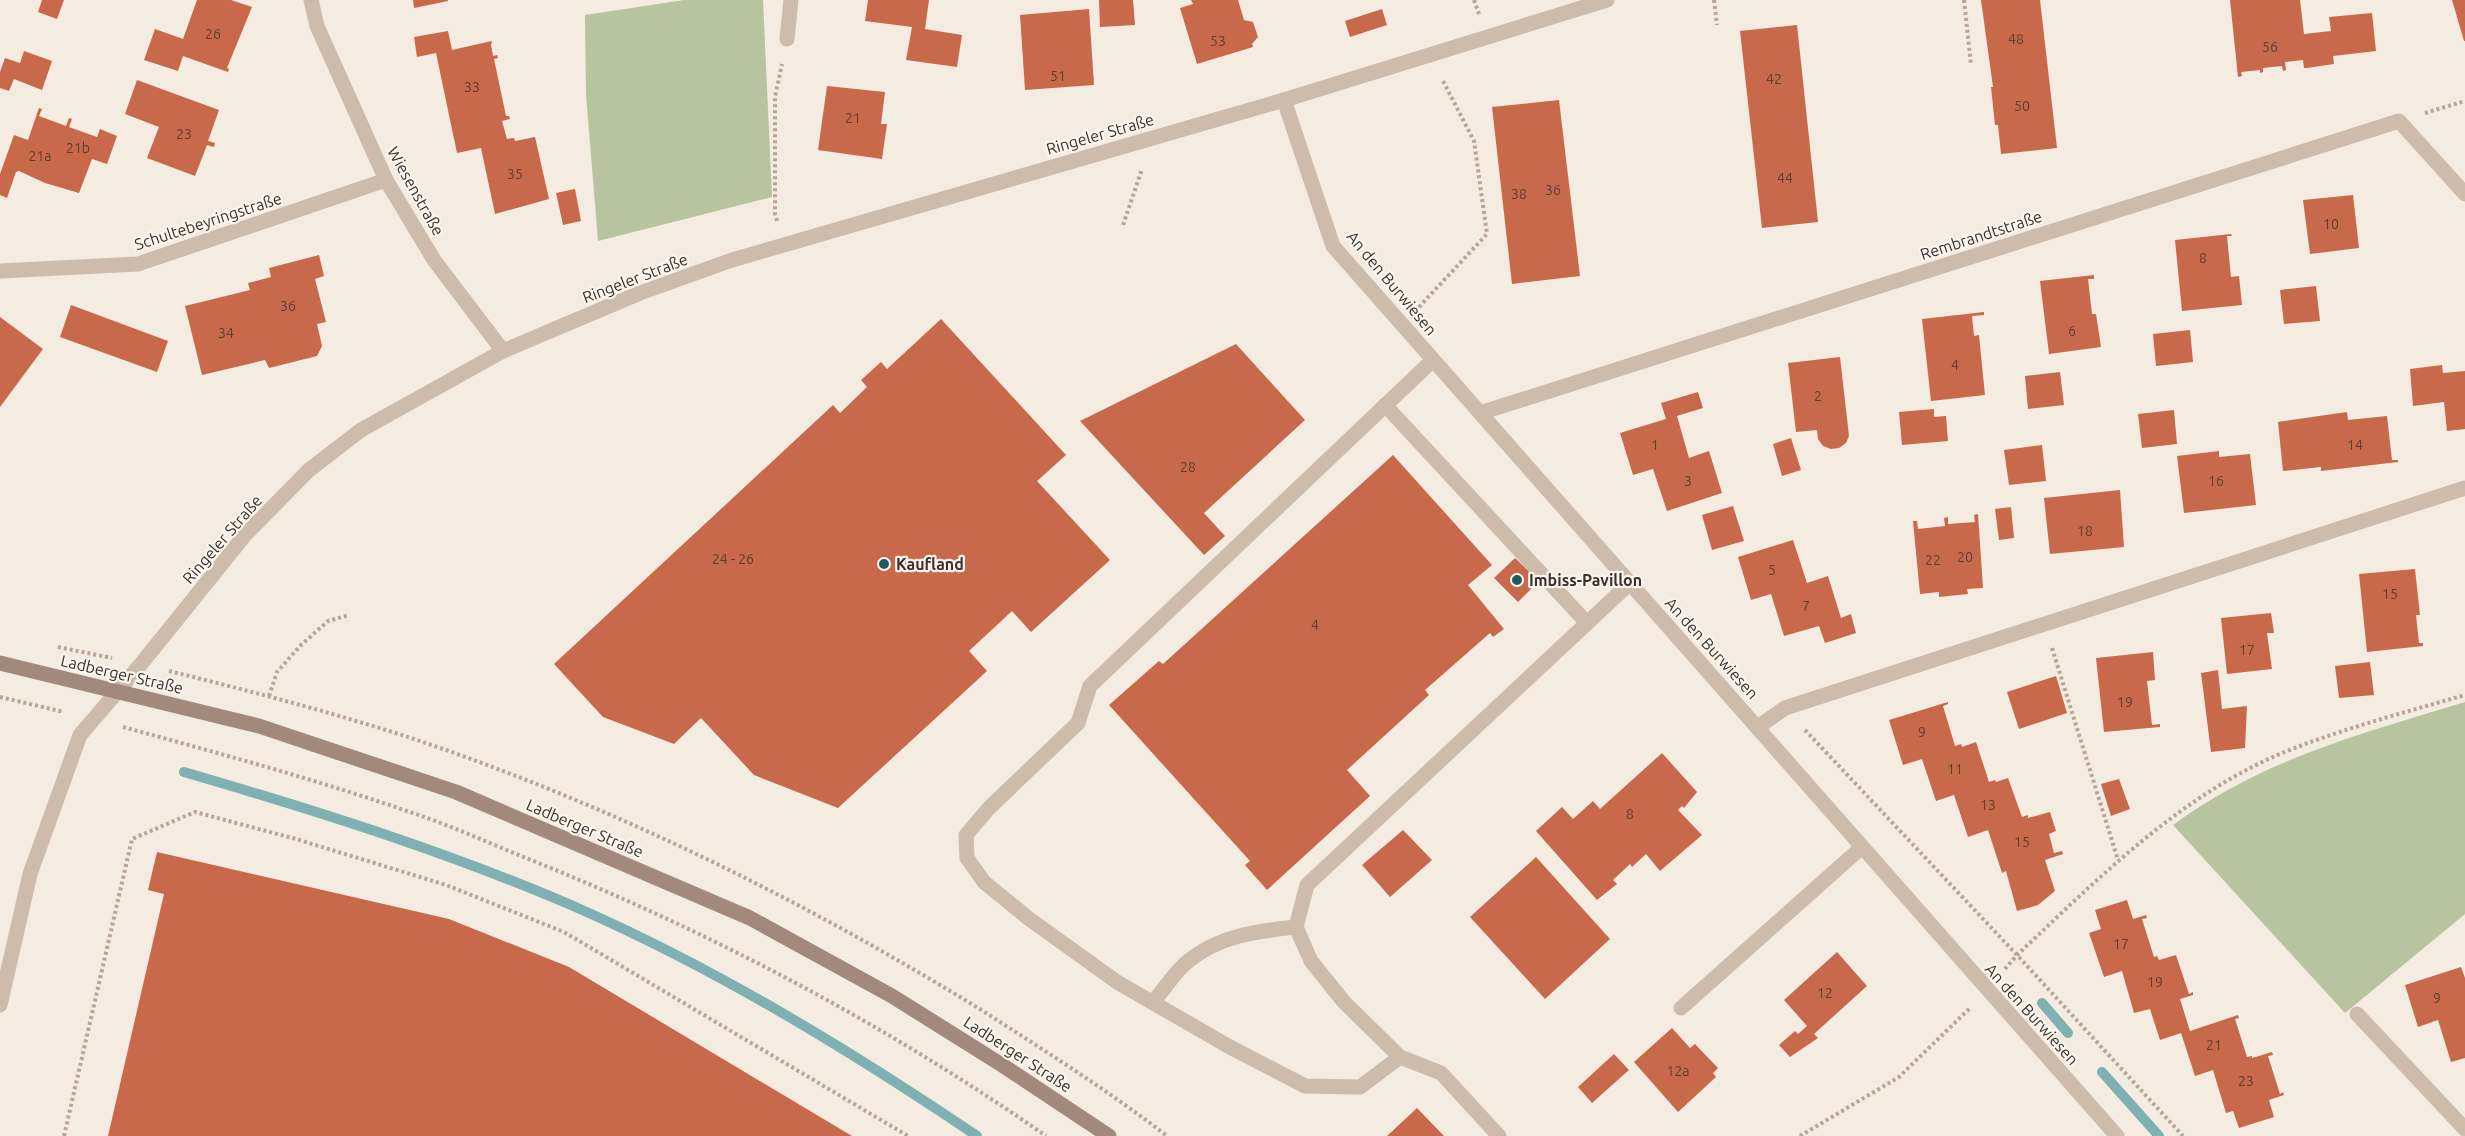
<svg xmlns="http://www.w3.org/2000/svg" width="2465" height="1136" font-family="Ubuntu,sans-serif">
<style>
.green{fill:#b8c4a0}
.lines{fill:none;stroke-linecap:round;stroke-linejoin:round}
.stream{stroke:#7fb0b2;stroke-width:10}
.building{fill:#c8694b}
.path{stroke:#b9a596;stroke-width:4;stroke-dasharray:3 3;stroke-linecap:butt}
.service{stroke:#cdbbac;stroke-width:15}
.minor{stroke:#cdbbac;stroke-width:15}
.secondary{stroke:#a18a7d;stroke-width:15}
.poi-dot{fill:#1f5a5e;stroke:#fbf5ee;stroke-width:2}
.labels{text-anchor:middle;dominant-baseline:central;stroke-width:4.5;stroke-linejoin:round;paint-order:stroke}
.number-label{font-size:14px;fill:#5e3e33}
.street-label{font-size:16px;fill:#3b302b;stroke:#fbf5ee}
.poi-label{font-size:16px;font-weight:bold;fill:#3b302b;stroke:#fbf5ee;text-anchor:start}
</style>
<rect width="100%" height="100%" fill="#f4ebe1"/>
<g class="green">
<path d="M684,0H763L772,197L598,241L586,94L585,15Z"/>
<path d="M2465,702V914L2345,1013L2173,825C2263,759 2360,734 2465,702Z"/>
</g>
<g class="lines">
<g class="stream">
<path d="M184,772C321,812 458,855 589,913C725,974 854,1053 977,1136"/>
<path d="M2042,1003L2068,1033"/>
<path d="M2102,1072L2159,1136"/>
</g>
</g>
<g class="building">
<path d="M42,0H64L57,19L38,12Z"/>
<path d="M197,0H231L252,7L227,68L229,69L228,72L183,56L178,71L144,60L155,29L183,39Z"/>
<path d="M413,0H448V1L414,8Z"/>
<path d="M868,0H929L925,29L962,35L957,67L906,60L912,27L865,21Z"/>
<path d="M1099,0H1133L1135,25L1100,27Z"/>
<path d="M1191,0H1238L1244,20L1253,22L1258,37L1252,44L1253,47L1197,64L1180,8L1193,4Z"/>
<path d="M1981,0H2040L2057,148L2001,154L1998,125H1995L1991,87H1993Z"/>
<path d="M2230,0H2300L2304,34L2331,31L2329,17L2372,13L2376,51L2333,56L2334,64L2307,68H2304L2303,60L2285,62L2286,70L2283,71L2282,66L2263,68V72L2260,73V70L2241,72L2242,76L2238,77Z"/>
<path d="M2452,0H2465V41H2464Z"/>
<path d="M1089,9L1094,85L1025,90L1020,15Z"/>
<path d="M1382,9L1387,25L1350,37L1345,21Z"/>
<path d="M1797,25L1818,222L1762,228L1740,31Z"/>
<path d="M448,31L452,50L492,41L491,45L493,56L497,55L498,58L494,59L506,116H509L510,119L502,121L507,139L514,138L515,141L535,137L549,199L495,214L481,148L457,153L436,53L417,57L414,37Z"/>
<path d="M24,51L52,61L42,90L14,79L9,91L0,88V72L5,58L20,63Z"/>
<path d="M137,80L219,110L208,141L215,143L214,147L207,145L195,176L147,158L159,127L125,114Z"/>
<path d="M827,86L885,92L881,124H887L882,159L818,150Z"/>
<path d="M1559,100L1580,276L1512,284L1492,107Z"/>
<path d="M39,108L42,109L39,116L66,126L69,118L72,119L69,127L97,137L100,129L117,136L107,164L92,159L79,193L45,183L19,171L16,172L7,198L0,195V174L14,135L28,140Z"/>
<path d="M575,189L581,221L563,225L556,193Z"/>
<path d="M2353,195L2359,248L2310,254L2303,200Z"/>
<path d="M2231,234L2232,236H2227L2231,277L2239,276L2242,305L2182,311L2175,240Z"/>
<path d="M319,255L324,276L315,279L326,322L317,324L322,346L317,356L269,368L265,360L202,375L185,306L250,290L248,283L271,277L269,268Z"/>
<path d="M2094,275V279H2088L2092,314H2096L2101,347L2049,354L2040,281Z"/>
<path d="M2316,286L2320,321L2284,324L2280,290Z"/>
<path d="M71,305L168,341L157,372L60,337Z"/>
<path d="M1984,312V315L1972,316L1974,336L1979,335L1985,395L1931,401L1922,319Z"/>
<path d="M0,317L43,349L0,407Z"/>
<path d="M941,319L1066,455L1037,481L1110,560L1031,632L1012,611L969,651L987,671L838,808L754,775L701,718L674,744L603,717L554,664L833,405L840,413L867,387L861,380L881,362L887,369Z"/>
<path d="M2190,330L2193,362L2156,366L2153,334Z"/>
<path d="M1236,344L1305,420L1204,513L1225,536L1204,555L1080,421Z"/>
<path d="M1840,357L1849,436L1846,443L1839,448L1831,449L1823,446L1818,439L1817,430L1796,432L1788,363Z"/>
<path d="M2442,365L2443,373L2465,371V429L2447,431L2444,402L2413,406L2410,369Z"/>
<path d="M2060,372L2064,405L2028,409L2025,376Z"/>
<path d="M1698,392L1703,408L1677,416L1689,458L1709,451L1722,493L1667,511L1653,469L1633,475L1620,433L1666,419L1661,403Z"/>
<path d="M1934,409V417L1946,416L1948,441L1902,445L1899,412Z"/>
<path d="M2174,410L2177,444L2142,448L2138,414Z"/>
<path d="M2347,412L2348,420L2387,416L2392,460H2398V462L2321,471V467L2283,471L2278,422Z"/>
<path d="M1791,438L1801,470L1782,476L1773,444Z"/>
<path d="M2042,445L2046,481L2009,485L2004,450Z"/>
<path d="M2219,451V457L2250,454L2256,505L2184,513L2177,456Z"/>
<path d="M1393,455L1492,565L1468,585L1504,629L1493,637L1490,633L1425,690L1429,695L1347,770L1370,796L1267,890L1245,865L1250,861L1109,705L1159,661L1163,664Z"/>
<path d="M2120,490L2124,547L2050,554L2044,498Z"/>
<path d="M1733,506L1744,541L1712,550L1702,515Z"/>
<path d="M2011,507L2014,538L1999,540L1995,509Z"/>
<path d="M1978,514L1983,588L1967,589L1968,594L1939,597V592L1920,594L1913,521H1917L1918,529L1945,526L1944,518L1948,517V524L1975,522L1974,515Z"/>
<path d="M1793,540L1807,583L1828,576L1841,618L1851,614L1856,633L1825,643L1819,626L1784,636L1771,594L1751,600L1738,557Z"/>
<path d="M1515,558L1539,581L1518,602L1494,578Z"/>
<path d="M2415,569L2420,615H2416L2419,643H2423V646L2367,652L2359,574Z"/>
<path d="M2271,613L2274,633H2267L2272,669L2227,674L2221,618Z"/>
<path d="M2153,652L2155,680L2147,681L2152,725L2160,724V727L2104,732L2096,658Z"/>
<path d="M2370,662L2374,695L2339,698L2335,666Z"/>
<path d="M2218,670L2222,709L2247,706L2245,748L2211,752L2201,673Z"/>
<path d="M2056,676L2067,713L2019,729L2007,692Z"/>
<path d="M1948,702V704L1943,706L1955,746L1961,744L1962,747L1976,742L1989,782L1995,780L1996,782L2008,778L2022,817L2028,815V818L2050,812L2056,831L2049,834L2054,853L2062,851L2063,854L2045,860L2055,891L2038,905L2017,911L2006,871L2002,873L1988,830L1968,837L1954,795L1936,801L1922,759L1903,765L1889,720Z"/>
<path d="M1662,753L1697,792L1684,808L1682,806L1678,810L1702,835L1660,871L1646,854L1632,867L1630,864L1613,880L1617,884L1597,900L1536,831L1562,807L1573,819L1593,801L1600,809Z"/>
<path d="M2119,779L2130,809L2111,816L2101,784Z"/>
<path d="M1403,830L1432,860L1390,897L1362,865Z"/>
<path d="M157,852L449,919L569,967L852,1136H108L164,894L148,890Z"/>
<path d="M1536,857L1610,939L1545,999L1470,917Z"/>
<path d="M2127,900L2133,919L2146,915L2147,918L2142,919L2154,957L2157,956L2159,960L2176,955L2189,994L2193,992V995L2180,999L2190,1031L2238,1015L2239,1018L2235,1019L2247,1057L2252,1056V1058L2272,1052L2273,1055L2268,1056L2280,1094L2283,1092L2284,1095L2269,1100L2274,1117L2239,1128L2233,1111L2226,1113L2213,1070L2195,1076L2181,1033L2160,1040L2150,1009L2134,1013L2122,971L2104,977L2089,933L2101,929L2095,910Z"/>
<path d="M1837,952L1867,986L1814,1034L1818,1038L1790,1057L1779,1045L1795,1031L1798,1034L1807,1026L1784,1000Z"/>
<path d="M2461,967L2465,978V1058L2451,1062L2438,1020L2418,1027L2405,985Z"/>
<path d="M1672,1028L1690,1048L1695,1044L1718,1068L1713,1073L1716,1077L1678,1112L1634,1062Z"/>
<path d="M1614,1054L1629,1070L1592,1103L1578,1087Z"/>
<path d="M1417,1108L1444,1136H1387Z"/>
</g>
<g class="lines">
<g class="path">
<path d="M1474,0L1479,14"/>
<path d="M1714,0L1717,25"/>
<path d="M1964,0L1971,65"/>
<path d="M2425,113L2465,101"/>
<path d="M777,221L775,214V97L782,64"/>
<path d="M1123,225L1142,169"/>
<path d="M1419,307L1487,234L1474,141L1442,79"/>
<path d="M58,647L112,658"/>
<path d="M2052,648L2118,860"/>
<path d="M169,671C250,691 331,712 411,738C611,805 803,900 983,1011C1045,1051 1109,1091 1167,1136"/>
<path d="M269,696L277,672L301,645L328,621L349,615"/>
<path d="M0,697L64,712"/>
<path d="M123,727C218,753 314,779 407,811C444,823 480,839 516,854C703,928 881,1021 1046,1136"/>
<path d="M1805,730L2017,955L2183,1136"/>
<path d="M2005,969L2017,955C2099,878 2181,794 2287,751C2345,728 2406,712 2465,695"/>
<path d="M64,1136L132,839L195,812L296,839L446,885L564,932L908,1136"/>
<path d="M1800,1136L1899,1077L1970,1008"/>
</g>
<g class="service">
<path d="M1385,405L1587,623"/>
<path d="M1153,1002C1164,990 1174,973 1186,963C1217,936 1257,931 1296,927"/>
<path d="M1681,1008L1862,847"/>
<path d="M1400,1057L1360,1087L1305,1086L1228,1046L1117,982L1028,918L984,882L967,858L966,835L989,808L1078,723L1090,686L1433,360"/>
<path d="M1499,1136L1441,1073L1400,1057L1344,1002L1311,961L1296,927L1307,885L1630,583"/>
</g>
<g class="minor">
<path d="M311,0L317,26L386,180L434,260L503,351"/>
<path d="M787,39L791,0"/>
<path d="M1284,100L1333,246L2117,1136"/>
<path d="M0,271L138,264L386,180"/>
<path d="M1480,413L2399,121L2465,194"/>
<path d="M1758,727L1785,708L2465,488"/>
<path d="M0,1005L30,874L80,735L141,664L245,535L309,470L361,430L503,351L640,293L732,260L1284,100L1607,0"/>
<path d="M2357,1014L2465,1129"/>
</g>
<path class="secondary" d="M0,663L259,726L456,792L750,918L892,996L1002,1065L1109,1136"/>
</g>
<g class="poi-dot">
<circle cx="884" cy="564" r="6"/>
<circle cx="1517" cy="580" r="6"/>
</g>
<g class="labels">
<g class="number-label">
<text x="213" y="34">26</text>
<text x="2016" y="39">48</text>
<text x="1218" y="41">53</text>
<text x="2270" y="47">56</text>
<text x="1058" y="76">51</text>
<text x="1774" y="79">42</text>
<text x="472" y="87">33</text>
<text x="2022" y="106">50</text>
<text x="853" y="118">21</text>
<text x="184" y="134">23</text>
<text x="78" y="148">21b</text>
<text x="40" y="156">21a</text>
<text x="515" y="174">35</text>
<text x="1785" y="178">44</text>
<text x="1553" y="190">36</text>
<text x="1519" y="194">38</text>
<text x="2331" y="224">10</text>
<text x="2203" y="258">8</text>
<text x="288" y="306">36</text>
<text x="2072" y="331">6</text>
<text x="226" y="333">34</text>
<text x="1955" y="365">4</text>
<text x="1818" y="396">2</text>
<text x="1655" y="445">1</text>
<text x="2355" y="445">14</text>
<text x="1188" y="467">28</text>
<text x="1688" y="481">3</text>
<text x="2216" y="481">16</text>
<text x="2085" y="531">18</text>
<text x="1965" y="557">20</text>
<text x="733" y="559">24 - 26</text>
<text x="1933" y="560">22</text>
<text x="1772" y="570">5</text>
<text x="2390" y="594">15</text>
<text x="1806" y="606">7</text>
<text x="1315" y="625">4</text>
<text x="2247" y="650">17</text>
<text x="2125" y="702">19</text>
<text x="1922" y="732">9</text>
<text x="1955" y="769">11</text>
<text x="1988" y="805">13</text>
<text x="1630" y="814">8</text>
<text x="2022" y="842">15</text>
<text x="2121" y="944">17</text>
<text x="2155" y="982">19</text>
<text x="1825" y="993">12</text>
<text x="2437" y="998">9</text>
<text x="2214" y="1045">21</text>
<text x="1678" y="1071">12a</text>
<text x="2246" y="1081">23</text>
</g>
<g class="street-label">
<text transform="translate(1100 134) rotate(-16)">Ringeler Straße</text>
<text transform="translate(416 191) rotate(61)">Wiesenstraße</text>
<text transform="translate(208 221) rotate(-18)">Schultebeyringstraße</text>
<text transform="translate(1981 235) rotate(-18)">Rembrandtstraße</text>
<text transform="translate(635 278) rotate(-21)">Ringeler Straße</text>
<text transform="translate(1392 283) rotate(50)">An den Burwiesen</text>
<text transform="translate(222 539) rotate(-49)">Ringeler Straße</text>
<text transform="translate(1712 648) rotate(48)">An den Burwiesen</text>
<text transform="translate(122 674) rotate(13)">Ladberger Straße</text>
<text transform="translate(585 828) rotate(23)">Ladberger Straße</text>
<text transform="translate(2032 1014) rotate(48)">An den Burwiesen</text>
<text transform="translate(1018 1054) rotate(33)">Ladberger Straße</text>
</g>
<g class="poi-label">
<text x="896" y="564">Kaufland</text>
<text x="1529" y="580">Imbiss-Pavillon</text>
</g>
</g>
</svg>
